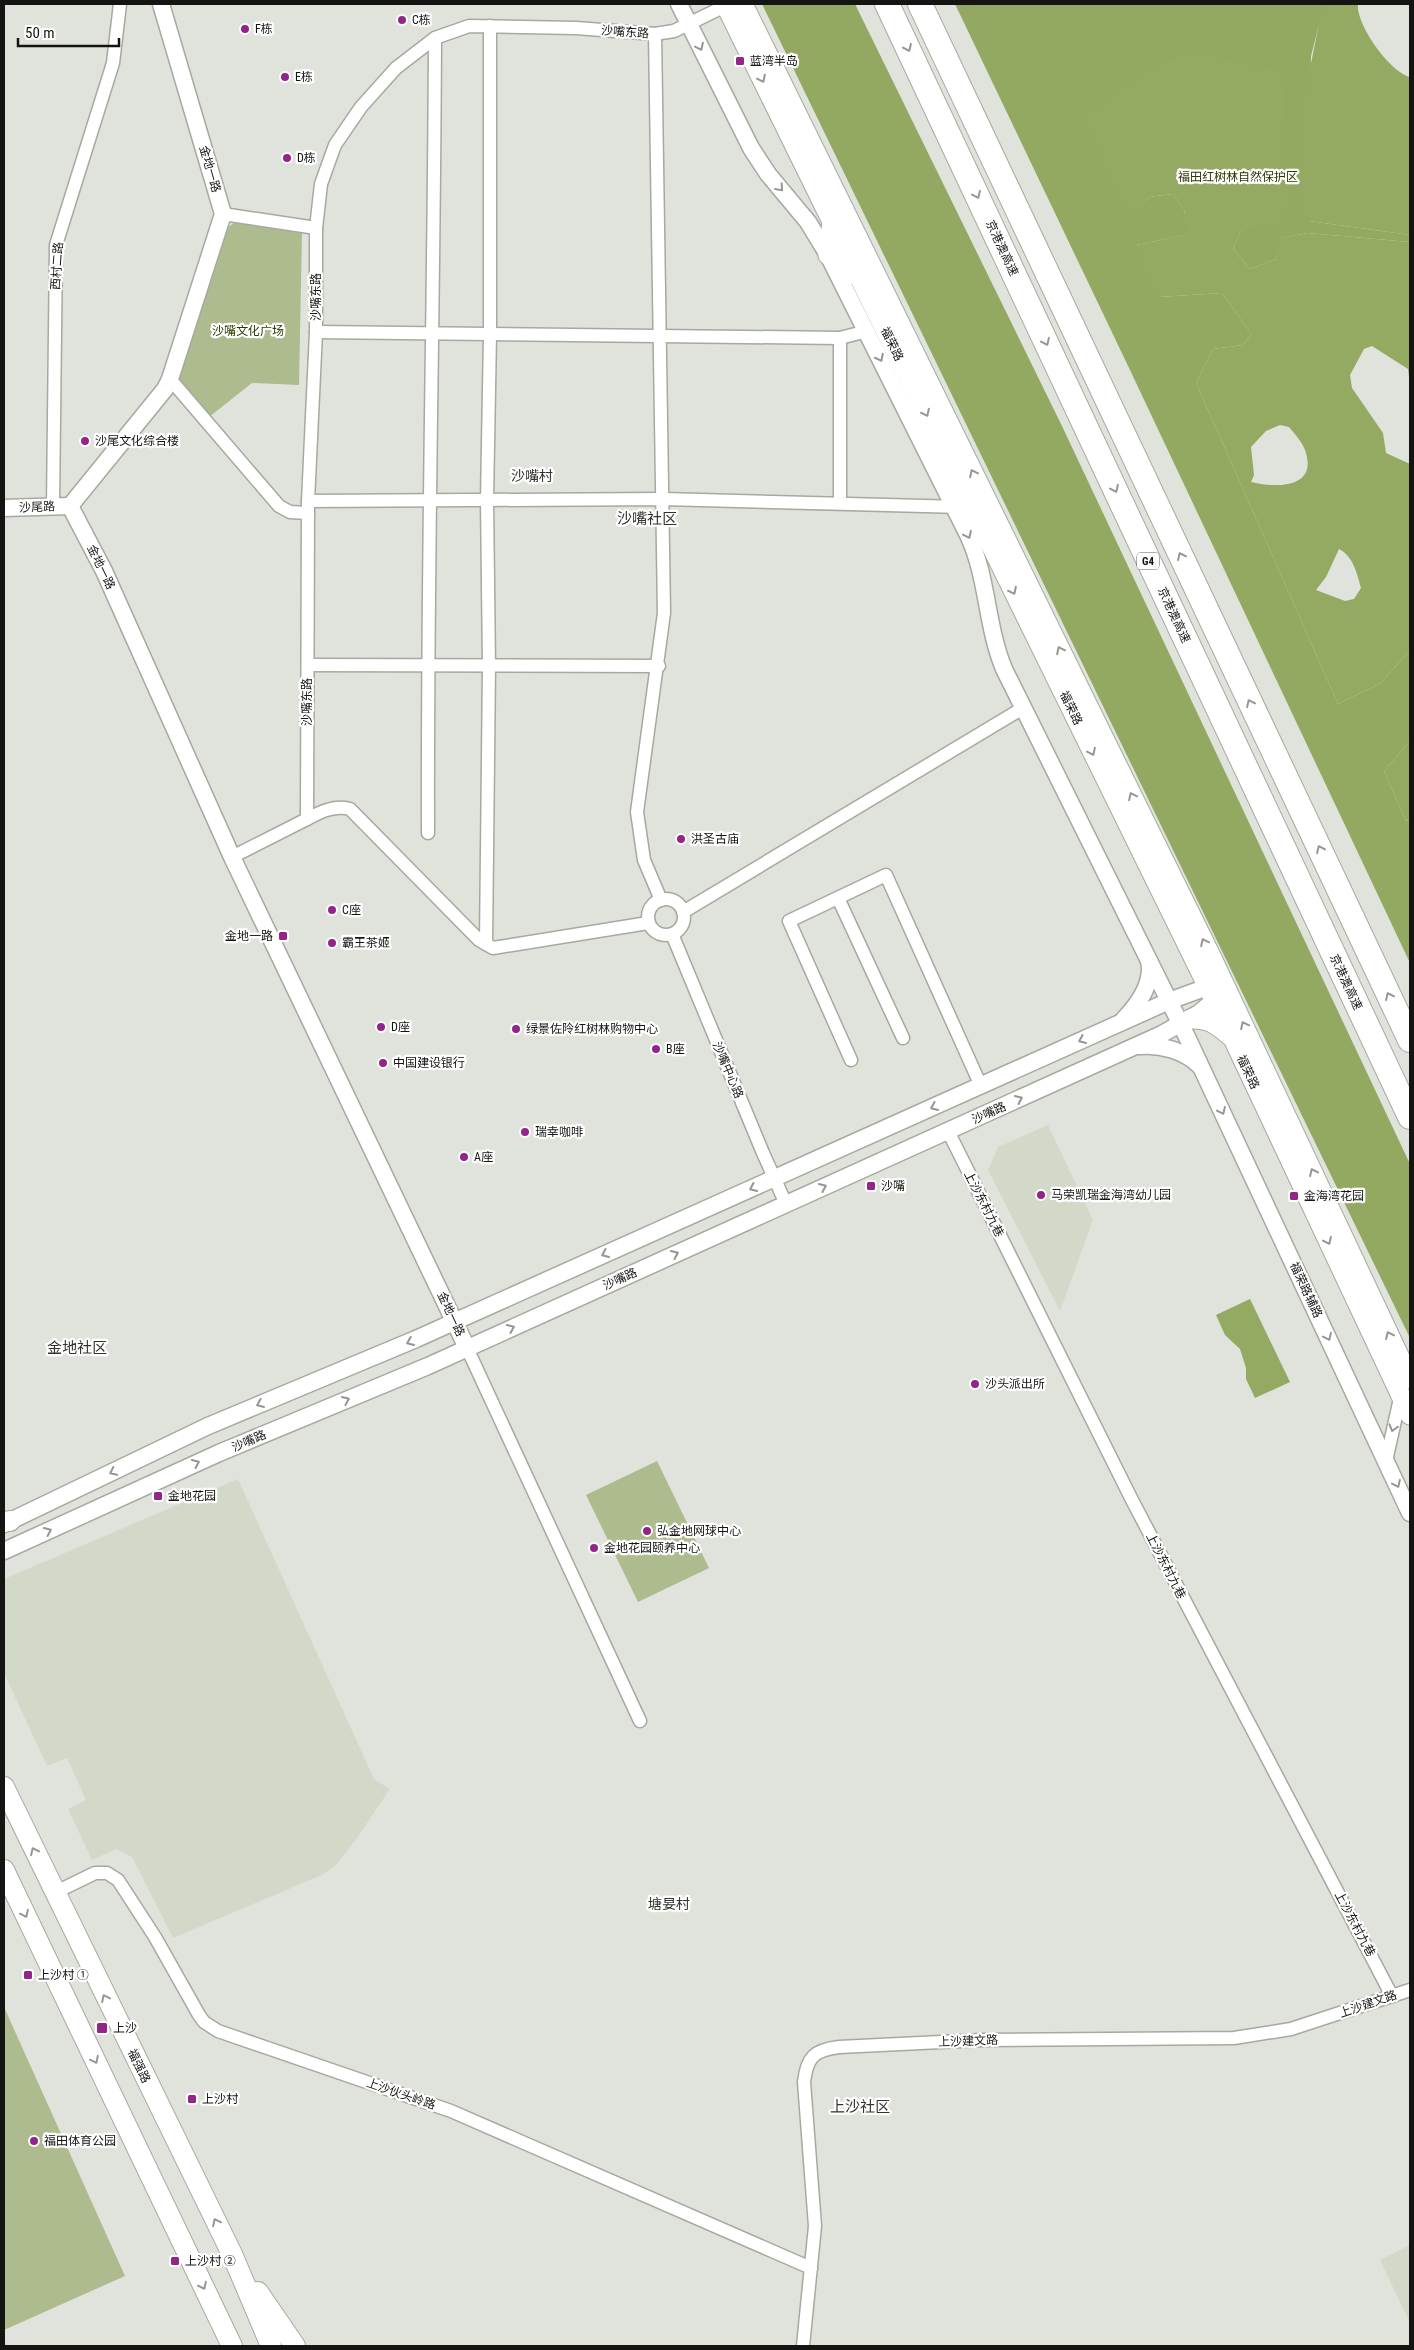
<svg xmlns="http://www.w3.org/2000/svg" width="1414" height="2350" font-family="'Roboto Condensed','Noto Sans SC',sans-serif">
<style>
.built{fill:#d3d9c9}
.green{fill:#adbb8f}
.forest{fill:#93a860}
.water{fill:#94a961;fill-rule:evenodd}
.lines{fill:none;stroke-linecap:round;stroke-linejoin:round}
.minor-casing{stroke:#a6a9a0;stroke-width:15}
.tertiary-casing{stroke:#a6a9a0;stroke-width:19}
.secondary-casing{stroke:#a6a9a0;stroke-width:21}
.primary-casing{stroke:#a6a9a0;stroke-width:22}
.motorway-casing{stroke:#a6a9a0;stroke-width:26}
.minor{stroke:#fff;stroke-width:12}
.tertiary{stroke:#fff;stroke-width:16}
.secondary{stroke:#fff;stroke-width:19}
.primary{stroke:#fff;stroke-width:20}
.motorway{stroke:#fff;stroke-width:24}
.oneway{stroke:#959694}
.poi-dot{fill:#922587;stroke:#fff;stroke-width:2}
.labels{text-anchor:middle;dominant-baseline:central;stroke-width:4.5;stroke-linejoin:round;paint-order:stroke}
.shield{fill:#fff;stroke:#5a5b59;stroke-width:1}
.shield-label{font-size:11px;font-weight:bold;fill:#141512}
.poi-label{font-size:12px;fill:#141512;stroke:#fff;text-anchor:start}
.street-label{font-size:12px;fill:#141512;stroke:#fff}
.park-label{font-size:12px;fill:#2c3900;stroke:#fff}
.neighbourhood-label{font-size:14px;fill:#31342d;stroke:#fff}
.quarter-label{font-size:15px;fill:#31342d;stroke:#fff}
</style>
<rect width="100%" height="100%" fill="#e0e3db"/>
<g class="built">
<path d="M1048,1125L1093,1220L1060,1311L988,1170L998,1147Z"/>
<path d="M238,1479L374,1779L390,1789L357,1838L336,1865L324,1874L173,1938L132,1857L116,1849L92,1860L68,1809L86,1800L67,1758L47,1766L4,1673V1579Z"/>
<path d="M1410,2245V2323L1380,2260Z"/>
</g>
<g class="green">
<path d="M235,222L302,232L299,385L252,383L209,417L178,382L227,228Z"/>
<path d="M657,1461L709,1568L638,1602L586,1495Z"/>
<path d="M4,2007L125,2276L4,2330Z"/>
</g>
<g class="forest">
<path d="M762,4H855L1061,424L1410,1164V1338Z"/>
<path d="M955,4H1323V9L1311,56L1309,221L1410,235V242L1308,233L1280,238L1276,259L1250,269L1233,249L1241,231L1189,51L1128,218L1149,197L1172,194L1184,209L1189,234L1137,245L1159,297L1222,293L1251,334L1243,345L1213,349L1196,383L1338,704L1381,683L1410,650V741L1384,771L1406,821L1410,817V963L1130,370Z"/>
</g>
<g class="water">
<path d="M1323,4H1358C1356,25 1390,72 1410,77V235L1309,221L1300,208L1304,98Z"/>
<path d="M1189,51L1283,71L1289,207L1278,224L1241,231L1233,249L1250,269L1276,259L1279,238L1308,233L1410,242V384L1408,369L1372,346L1364,349L1350,375L1352,388L1383,433L1386,453L1410,464V650L1381,683L1338,704L1196,383L1213,349L1243,345L1251,334L1222,293L1159,297L1147,286L1137,245L1188,234L1184,209L1172,194L1149,197L1128,219L1083,117L1157,64ZM1280,425L1289,427C1295,434 1302,442 1305,450C1319,489 1275,488 1251,482L1254,475L1251,447L1266,431ZM1339,549C1353,556 1357,573 1361,588L1354,599L1345,601L1316,590L1326,577Z"/>
<path d="M1410,741V817L1406,821L1384,771Z"/>
<path d="M1250,1299L1290,1382L1255,1398L1246,1379V1368L1240,1349L1225,1335L1216,1315Z"/>
</g>
<g class="lines">
<g class="minor-casing">
<g id="minor">
<path d="M655,34L664,613L637,812L644,860L661,900"/>
<path d="M223,214L316,228"/>
<path d="M316,332L840,338L867,331"/>
<path d="M170,379L279,506L290,512L308,513"/>
<path d="M308,501L664,499L962,507"/>
<path d="M840,503V338"/>
<path d="M53,506L56,245L113,63L120,4"/>
<path d="M308,665L659,666"/>
<path d="M307,819C320,812 334,805 350,809L479,940L493,948L648,923"/>
<path d="M428,833C427,568 434,303 435,38"/>
<path d="M232,857L307,819L308,501L316,332V228L321,184L335,145L361,107L396,68L435,38L469,26L576,28L655,34L674,31L729,4"/>
<path d="M838,898L903,1038"/>
<circle cx="666" cy="917" r="18"/>
<path d="M683,912L1023,708"/>
<path d="M672,934L763,1153L786,1204"/>
<path d="M486,944L489,666L487,500L490,334V26"/>
<path d="M851,1060L789,921L886,875L981,1086"/>
<path d="M948,1131L1132,1500L1392,1996"/>
<path d="M467,1348L640,1721"/>
<path d="M1386,1461L1401,1394"/>
<path d="M54,1893L95,1873H107L118,1880L155,1937L199,2015L204,2022L218,2031L451,2111L811,2268"/>
<path d="M803,2346L815,2226L804,2082C807,2057 814,2050 839,2047L982,2040L1234,2038L1291,2029L1410,1990"/>
</g>
</g>
<g class="tertiary-casing">
<g id="tertiary">
<path d="M679,4L751,148L768,174L808,222L828,255L968,535C988,577 986,626 1004,669L1187,1037L1410,1513"/>
<path d="M70,506L104,571L232,857L467,1348"/>
<path d="M70,506L165,389L170,379L223,214L161,4"/>
<path d="M4,508L70,506"/>
<path d="M1124,1019C1138,1005 1154,982 1149,961"/>
<path d="M1140,1046C1161,1044 1185,1051 1200,1066"/>
<path d="M4,1524L208,1426L416,1339L1169,1001L1199,990L1220,986"/>
<path d="M4,1551L219,1453L428,1366L1162,1034L1199,1013L1223,993"/>
</g>
</g>
<g class="secondary-casing">
<g id="secondary">
<path d="M725,4L1229,1030L1410,1415"/>
<path d="M743,4L1211,956L1410,1379"/>
<path d="M832,222L828,255L857,276"/>
<path d="M1190,1019C1208,1018 1216,1024 1230,1036"/>
</g>
</g>
<g class="primary-casing">
<g id="primary">
<path d="M4,1522L10,1521"/>
<path d="M4,1787L232,2254L271,2346"/>
<path d="M4,1870L232,2346"/>
<path d="M258,2292L295,2346"/>
</g>
</g>
<g class="motorway-casing">
<g id="motorway">
<path d="M887,4L1410,1117"/>
<path d="M920,4L1410,1040"/>
</g>
</g>
<use href="#minor" class="minor"/>
<use href="#tertiary" class="tertiary"/>
<use href="#secondary" class="secondary"/>
<use href="#primary" class="primary"/>
<use href="#motorway" class="motorway"/>
</g>
<defs><path id="oneway-chevron" d="M-2-3.5L2.5 0L-2 3.5" fill="none" stroke-width="1.6" stroke-linecap="round" stroke-linejoin="round" transform="scale(1.25)"/></defs>
<g class="oneway">
<use href="#oneway-chevron" transform="translate(700 47) rotate(64)"/>
<use href="#oneway-chevron" transform="translate(908 48) rotate(65)"/>
<use href="#oneway-chevron" transform="translate(762 79) rotate(64)"/>
<use href="#oneway-chevron" transform="translate(780 188) rotate(49)"/>
<use href="#oneway-chevron" transform="translate(977 195) rotate(65)"/>
<use href="#oneway-chevron" transform="translate(1046 342) rotate(65)"/>
<use href="#oneway-chevron" transform="translate(880 358) rotate(63)"/>
<use href="#oneway-chevron" transform="translate(926 413) rotate(64)"/>
<use href="#oneway-chevron" transform="translate(973 473) rotate(-116)"/>
<use href="#oneway-chevron" transform="translate(1115 489) rotate(65)"/>
<use href="#oneway-chevron" transform="translate(968 535) rotate(64)"/>
<use href="#oneway-chevron" transform="translate(1181 556) rotate(-115)"/>
<use href="#oneway-chevron" transform="translate(1013 591) rotate(64)"/>
<use href="#oneway-chevron" transform="translate(1060 650) rotate(-116)"/>
<use href="#oneway-chevron" transform="translate(1250 703) rotate(-115)"/>
<use href="#oneway-chevron" transform="translate(1092 752) rotate(64)"/>
<use href="#oneway-chevron" transform="translate(1132 796) rotate(-116)"/>
<use href="#oneway-chevron" transform="translate(1320 849) rotate(-115)"/>
<use href="#oneway-chevron" transform="translate(1204 942) rotate(-116)"/>
<use href="#oneway-chevron" transform="translate(1389 996) rotate(-115)"/>
<use href="#oneway-chevron" transform="translate(1244 1025) rotate(-116)"/>
<use href="#oneway-chevron" transform="translate(1082 1040) rotate(156)"/>
<use href="#oneway-chevron" transform="translate(1019 1099) rotate(-24)"/>
<use href="#oneway-chevron" transform="translate(934 1107) rotate(156)"/>
<use href="#oneway-chevron" transform="translate(1222 1111) rotate(65)"/>
<use href="#oneway-chevron" transform="translate(1313 1172) rotate(-115)"/>
<use href="#oneway-chevron" transform="translate(823 1187) rotate(-24)"/>
<use href="#oneway-chevron" transform="translate(753 1188) rotate(156)"/>
<use href="#oneway-chevron" transform="translate(1328 1241) rotate(65)"/>
<use href="#oneway-chevron" transform="translate(605 1254) rotate(156)"/>
<use href="#oneway-chevron" transform="translate(675 1254) rotate(-24)"/>
<use href="#oneway-chevron" transform="translate(511 1328) rotate(-24)"/>
<use href="#oneway-chevron" transform="translate(1389 1335) rotate(-115)"/>
<use href="#oneway-chevron" transform="translate(1328 1337) rotate(65)"/>
<use href="#oneway-chevron" transform="translate(410 1342) rotate(157)"/>
<use href="#oneway-chevron" transform="translate(346 1400) rotate(-23)"/>
<use href="#oneway-chevron" transform="translate(260 1404) rotate(157)"/>
<use href="#oneway-chevron" transform="translate(1393 1428) rotate(106)"/>
<use href="#oneway-chevron" transform="translate(196 1463) rotate(-25)"/>
<use href="#oneway-chevron" transform="translate(113 1472) rotate(154)"/>
<use href="#oneway-chevron" transform="translate(1397 1484) rotate(65)"/>
<use href="#oneway-chevron" transform="translate(48 1531) rotate(-25)"/>
<use href="#oneway-chevron" transform="translate(34 1851) rotate(-115)"/>
<use href="#oneway-chevron" transform="translate(25 1914) rotate(64)"/>
<use href="#oneway-chevron" transform="translate(105 1998) rotate(-116)"/>
<use href="#oneway-chevron" transform="translate(95 2060) rotate(64)"/>
<use href="#oneway-chevron" transform="translate(216 2222) rotate(-116)"/>
<use href="#oneway-chevron" transform="translate(203 2286) rotate(64)"/>
</g>
<g class="poi-dot">
<circle cx="402" cy="20" r="5"/>
<circle cx="245" cy="29" r="5"/>
<rect x="735" y="56" width="10" height="10" rx="2.5"/>
<circle cx="285" cy="77" r="5"/>
<circle cx="287" cy="158" r="5"/>
<circle cx="85" cy="441" r="5"/>
<circle cx="681" cy="839" r="5"/>
<circle cx="332" cy="910" r="5"/>
<rect x="278" y="931" width="10" height="10" rx="2.5"/>
<circle cx="332" cy="943" r="5"/>
<circle cx="381" cy="1027" r="5"/>
<circle cx="516" cy="1029" r="5"/>
<circle cx="656" cy="1049" r="5"/>
<circle cx="383" cy="1063" r="5"/>
<circle cx="525" cy="1132" r="5"/>
<circle cx="464" cy="1157" r="5"/>
<rect x="866" y="1181" width="10" height="10" rx="2.5"/>
<circle cx="1041" cy="1195" r="5"/>
<rect x="1289" y="1191" width="10" height="10" rx="2.5"/>
<circle cx="975" cy="1384" r="5"/>
<rect x="153" y="1491" width="10" height="10" rx="2.5"/>
<circle cx="647" cy="1531" r="5"/>
<circle cx="594" cy="1548" r="5"/>
<rect x="23" y="1970" width="10" height="10" rx="2.5"/>
<rect x="96" y="2022" width="12" height="12" rx="2.5"/>
<rect x="187" y="2094" width="10" height="10" rx="2.5"/>
<circle cx="34" cy="2141" r="5"/>
<rect x="170" y="2256" width="10" height="10" rx="2.5"/>
</g>
<g class="labels">
<rect class="shield" x="1137" y="552.5" width="22" height="17" rx="4"/>
<g class="shield-label">
<text x="1148" y="561">G4</text>
</g>
<g class="poi-label">
<text x="412" y="20">C栋</text>
<text x="255" y="29">F栋</text>
<text x="750" y="61">蓝湾半岛</text>
<text x="295" y="77">E栋</text>
<text x="297" y="158">D栋</text>
<text x="95" y="441">沙尾文化综合楼</text>
<text x="691" y="839">洪圣古庙</text>
<text x="342" y="910">C座</text>
<text x="273" y="936" text-anchor="end">金地一路</text>
<text x="342" y="943">霸王茶姬</text>
<text x="391" y="1027">D座</text>
<text x="526" y="1029">绿景佐阾红树林购物中心</text>
<text x="666" y="1049">B座</text>
<text x="393" y="1063">中国建设银行</text>
<text x="535" y="1132">瑞幸咖啡</text>
<text x="474" y="1157">A座</text>
<text x="881" y="1186">沙嘴</text>
<text x="1051" y="1195">马荣凯瑞金海湾幼儿园</text>
<text x="1304" y="1196">金海湾花园</text>
<text x="985" y="1384">沙头派出所</text>
<text x="168" y="1496">金地花园</text>
<text x="657" y="1531">弘金地网球中心</text>
<text x="604" y="1548">金地花园颐养中心</text>
<text x="38" y="1975">上沙村 ①</text>
<text x="113" y="2028">上沙</text>
<text x="202" y="2099">上沙村</text>
<text x="44" y="2141">福田体育公园</text>
<text x="185" y="2261">上沙村 ②</text>
</g>
<g class="street-label">
<text transform="translate(625 32) rotate(4)">沙嘴东路</text>
<text transform="translate(210 169) rotate(74)">金地一路</text>
<text transform="translate(1002 248) rotate(65)">京港澳高速</text>
<text transform="translate(57 266) rotate(-86)">西村二路</text>
<text transform="translate(316 297) rotate(-90)">沙嘴东路</text>
<text transform="translate(892 344) rotate(64)">福荣路</text>
<text transform="translate(37 507) rotate(-2)">沙尾路</text>
<text transform="translate(101 567) rotate(64)">金地一路</text>
<text transform="translate(1174 615) rotate(65)">京港澳高速</text>
<text transform="translate(307 702) rotate(-90)">沙嘴东路</text>
<text transform="translate(1071 708) rotate(64)">福荣路</text>
<text transform="translate(1346 982) rotate(65)">京港澳高速</text>
<text transform="translate(728 1070) rotate(67)">沙嘴中心路</text>
<text transform="translate(1248 1072) rotate(65)">福荣路</text>
<text transform="translate(989 1113) rotate(-24)">沙嘴路</text>
<text transform="translate(984 1204) rotate(63)">上沙东村九巷</text>
<text transform="translate(620 1279) rotate(-24)">沙嘴路</text>
<text transform="translate(1306 1290) rotate(65)">福荣路辅路</text>
<text transform="translate(451 1314) rotate(65)">金地一路</text>
<text transform="translate(249 1441) rotate(-23)">沙嘴路</text>
<text transform="translate(1166 1566) rotate(63)">上沙东村九巷</text>
<text transform="translate(1355 1924) rotate(62)">上沙东村九巷</text>
<text transform="translate(1368 2004) rotate(-19)">上沙建文路</text>
<text transform="translate(968 2041) rotate(-2)">上沙建文路</text>
<text transform="translate(139 2066) rotate(64)">福强路</text>
<text transform="translate(401 2094) rotate(19)">上沙伙头岭路</text>
</g>
<g class="park-label">
<text x="1238" y="177">福田红树林自然保护区</text>
<text x="248" y="331">沙嘴文化广场</text>
</g>
<g class="neighbourhood-label">
<text x="532" y="476">沙嘴村</text>
<text x="669" y="1904">塘妟村</text>
</g>
<g class="quarter-label">
<text x="647" y="519">沙嘴社区</text>
<text x="77" y="1348">金地社区</text>
<text x="860" y="2107">上沙社区</text>
</g>
</g>
<rect width="1414" height="2350" fill="none" stroke="#141512" stroke-width="10"/>
<path d="M18 38v8h101v-8" fill="none" stroke="#141512" stroke-width="2.5"/>
<text x="25" y="38" font-size="15" fill="#141512" stroke="#ffffff" stroke-width="4" paint-order="stroke">50 m</text>
</svg>
